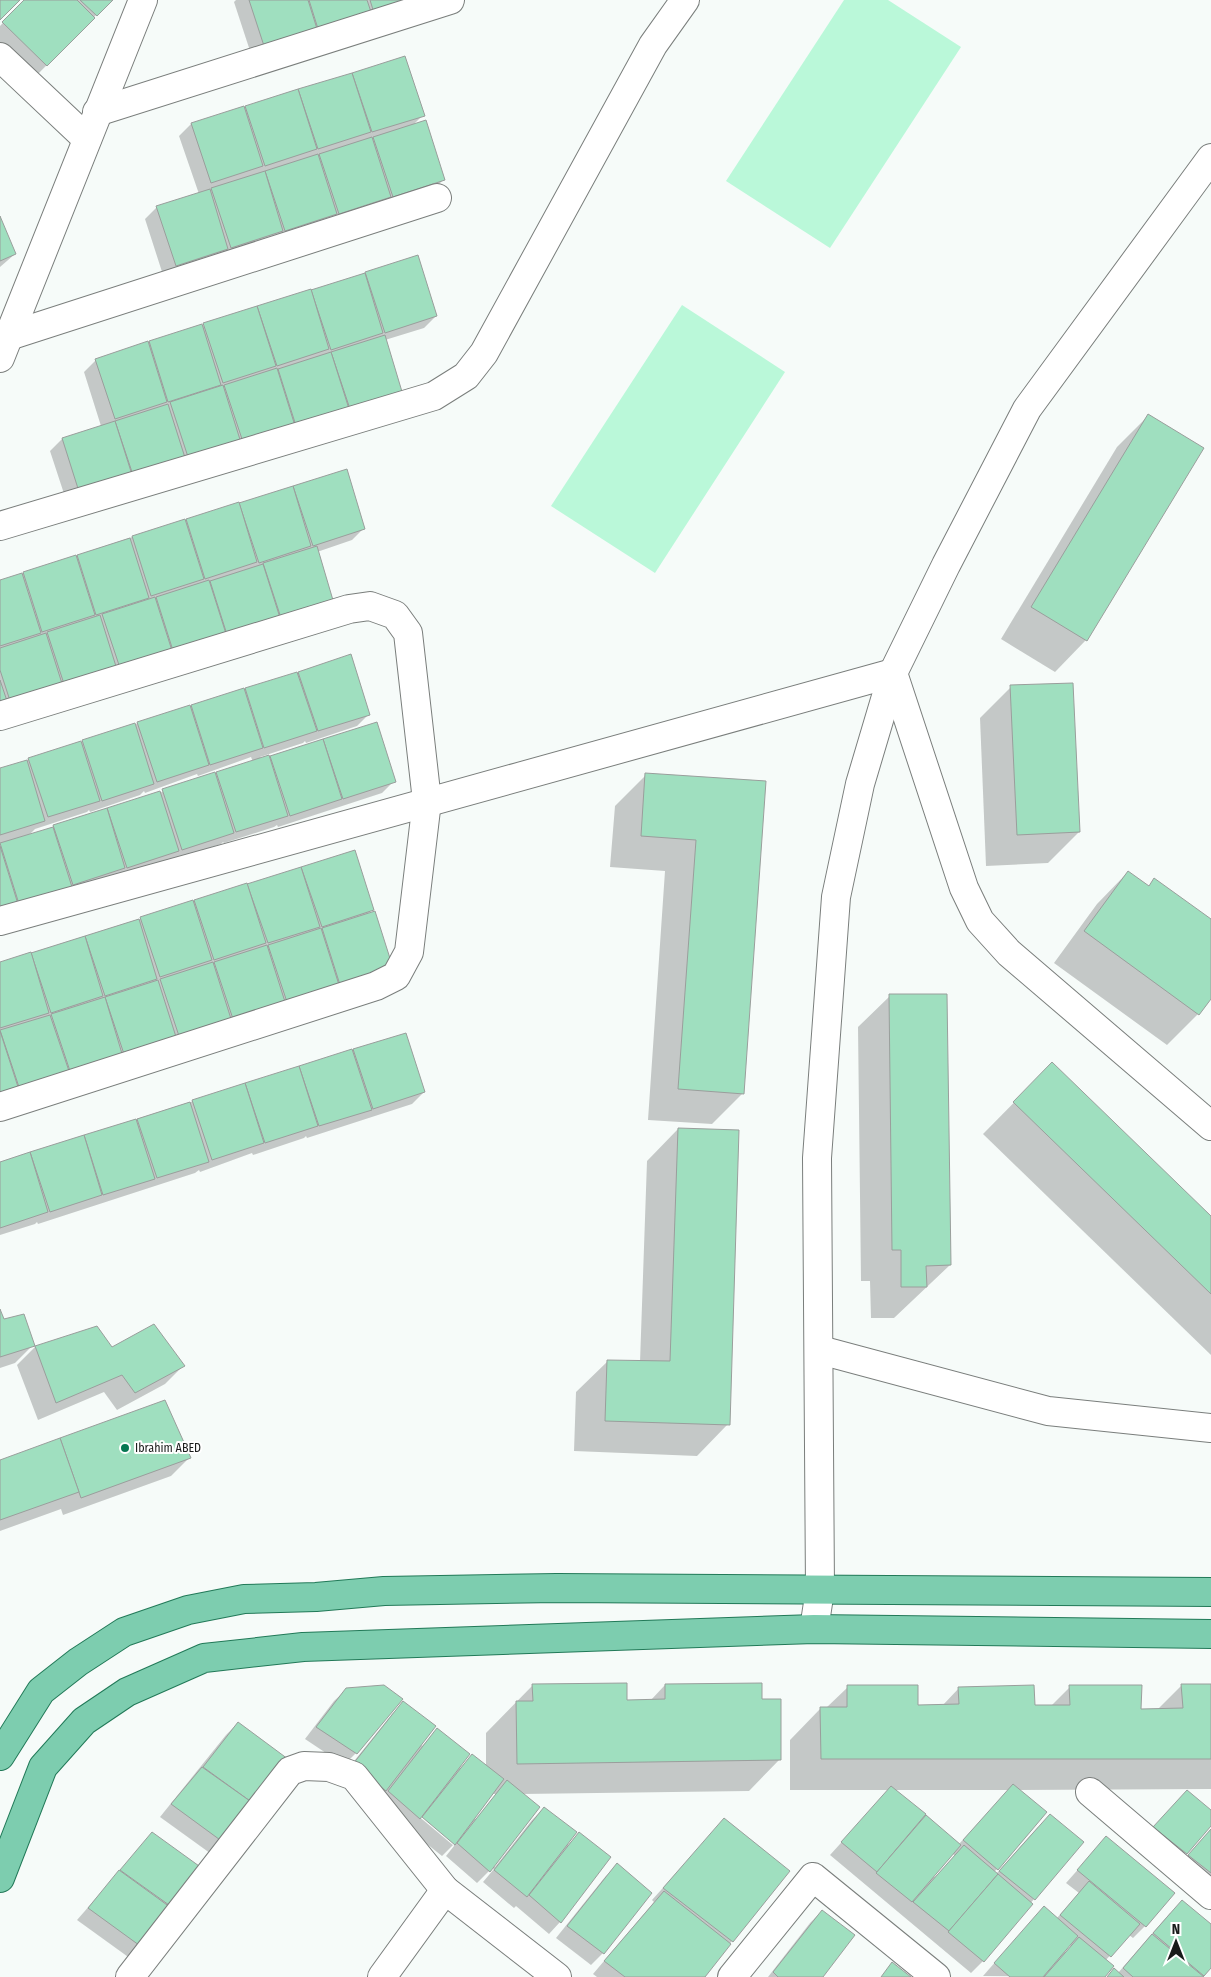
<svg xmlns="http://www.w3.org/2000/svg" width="1211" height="1977" font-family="'Fira Sans Condensed',sans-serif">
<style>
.green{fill:#baf8d9}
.shadow{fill:#0003;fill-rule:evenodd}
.building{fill:#9fdfbf;stroke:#9a9e9c}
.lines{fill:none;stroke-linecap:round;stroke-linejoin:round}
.minor-casing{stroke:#7a7e7c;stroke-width:30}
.major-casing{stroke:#227958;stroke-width:30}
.minor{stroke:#fff;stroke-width:28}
.major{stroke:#7dcdaf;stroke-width:28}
.poi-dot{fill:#067752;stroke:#fff;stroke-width:2}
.labels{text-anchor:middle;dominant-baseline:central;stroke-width:4;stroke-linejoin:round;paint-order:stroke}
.poi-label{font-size:12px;fill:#191b1a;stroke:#fff;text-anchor:start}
</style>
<rect width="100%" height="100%" fill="#f6fbf9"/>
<g class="green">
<path d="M844,0H888L961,47L830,248L726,181Z"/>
<path d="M682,305L785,372L655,573L551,506Z"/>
</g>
<g class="shadow">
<path d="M24,0H111L34,78L0,44V26Z"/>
<path d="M236,0H439L253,60L234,2Z"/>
<path d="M405,57L423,115L413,125L443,180L431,192L164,278L145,219L157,207L199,194L179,136L191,124Z"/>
<path d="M0,219L15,254L0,267Z"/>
<path d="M417,257L436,316L424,328L385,340L402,394L69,509L50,451L62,439L101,426L84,372L96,360Z"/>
<path d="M1148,416L1086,640L1055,672L1001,639L1117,447Z"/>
<path d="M346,470L364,528L352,540L317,552L334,606L0,718V581L132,537Z"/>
<path d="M351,656L369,714L357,726L306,743L305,741L303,743L260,757L261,759L376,723L394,781L382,793L278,827L277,825L274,827L224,843L223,842L221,844L170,861L169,859L166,863L0,917V770L25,762L28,759L135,726L137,723ZM251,757L253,762L28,836L35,829L87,812L89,810L90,812L140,795L144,791L145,793L197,774L198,776Z"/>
<path d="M1011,687L1079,832L1048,863L986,866L980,718Z"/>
<path d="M646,775L765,782L743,1093L712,1124L648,1120L665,871L610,867L615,806Z"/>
<path d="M354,851L372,909L367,915L392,971L0,1103V963Z"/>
<path d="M1128,872L1148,887L1155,880L1211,921V997L1198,1014L1167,1045L1054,963L1097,904Z"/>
<path d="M890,996L950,1265L894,1318H871L870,1281H861L858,1027Z"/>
<path d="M406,1034L424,1092L412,1104L307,1138L306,1136L304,1138L253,1155L252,1153L200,1172L199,1170L195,1173L38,1224L37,1222L35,1224L0,1235V1162Z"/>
<path d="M1052,1064L1211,1218V1355L983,1134Z"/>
<path d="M678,1129L728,1424L697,1456L574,1451L576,1392L608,1361L640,1362L647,1161Z"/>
<path d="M0,1312L3,1320L33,1345L15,1363L0,1368Z"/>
<path d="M97,1327L112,1349L183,1366L165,1384L117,1410L104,1392L38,1420L17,1365L35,1347Z"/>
<path d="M189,1458L171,1476L63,1515L61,1509L0,1531V1462Z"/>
<path d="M533,1685L626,1701H650L665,1685L761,1701L780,1759L749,1791L522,1794L493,1866L495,1867L532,1820L544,1808L568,1845L579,1834L560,1922L549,1934L516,1906L514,1908L483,1882L494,1869L492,1868L477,1883L446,1856L454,1846L453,1845L442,1856L342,1776L392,1714L404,1702L422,1746L437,1730L460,1768L472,1756L486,1766V1733ZM492,1794H496L476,1819L474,1818ZM418,1812L454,1843V1846L416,1814Z"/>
<path d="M1182,1685H1211V1789L1019,1790L997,1869L994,1872L996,1874L1038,1827L1034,1899L983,1961L971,1973L830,1855L889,1790H790V1740L821,1708H826L848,1687L917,1706H942L959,1688L1034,1707H1050L1070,1687L1139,1710H1157ZM894,1790H1009L959,1844ZM952,1853L955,1856L935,1877L933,1876Z"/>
<path d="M347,1689L356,1753L344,1765L305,1739L334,1701Z"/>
<path d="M238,1723L290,1762L214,1856L160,1817L226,1735Z"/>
<path d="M1175,1804L1211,1812V1824L1174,1865L1142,1840Z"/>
<path d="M724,1820L732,1941L703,1977H597L593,1974L654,1902L652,1900Z"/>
<path d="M1211,1829V1890L1177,1868Z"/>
<path d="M152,1834L204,1872L131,1959L77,1920Z"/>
<path d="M1106,1838L1145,1926L1133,1938L1129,1935L1105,1961L1103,1977L983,1976L1032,1920L1057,1918L1079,1893L1066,1883ZM1069,1945L1071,1946L1065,1952L1064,1951Z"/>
<path d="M617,1865L650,1893L603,1953L591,1965L556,1938L605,1877Z"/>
<path d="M822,1911V1977H768L810,1923Z"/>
<path d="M1170,1913L1211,1926V1966L1202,1977H1107L1118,1973Z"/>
</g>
<g class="building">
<path d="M0,0H20L0,20Z"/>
<path d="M24,0H77L95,18L47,66L2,22Z"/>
<path d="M80,0H113L97,16Z"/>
<path d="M249,0H308L318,32L265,49Z"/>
<path d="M309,0H367L372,15L319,32Z"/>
<path d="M370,0H415L374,13Z"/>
<path d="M405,56L425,116L372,132L352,73Z"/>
<path d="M352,73L371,132L318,149L298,89Z"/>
<path d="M298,89L317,149L265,166L245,106Z"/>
<path d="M244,106L263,166L211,183L191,123Z"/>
<path d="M426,120L445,180L393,197L373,137Z"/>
<path d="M372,137L391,197L339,214L319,154Z"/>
<path d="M318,154L337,214L285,231L265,171Z"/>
<path d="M265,171L283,231L231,248L211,188Z"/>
<path d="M210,189L228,249L176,266L156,206Z"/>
<path d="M0,216L16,254L0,261Z"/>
<path d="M418,255L437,316L385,333L365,272Z"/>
<path d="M365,273L383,333L331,350L311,290Z"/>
<path d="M311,289L329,349L277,366L257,306Z"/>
<path d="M257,306L276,366L223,383L203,323Z"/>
<path d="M202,324L221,385L168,402L149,341Z"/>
<path d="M385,335L403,395L351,412L331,352Z"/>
<path d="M148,341L167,402L115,419L95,359Z"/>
<path d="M331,352L350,412L297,429L278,369Z"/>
<path d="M277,368L296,429L244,445L224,385Z"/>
<path d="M223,385L242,446L190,463L170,402Z"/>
<path d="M168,404L187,464L135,481L115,421Z"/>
<path d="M1148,414L1204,448L1087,641L1031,607Z"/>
<path d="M115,421L134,481L81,498L62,438Z"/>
<path d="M347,469L365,529L313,546L293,486Z"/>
<path d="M293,486L311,546L259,563L239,503Z"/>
<path d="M239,502L257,562L205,579L186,519Z"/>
<path d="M185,519L204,579L151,596L132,536Z"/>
<path d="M130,538L149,598L96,615L77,555Z"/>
<path d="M317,546L335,607L283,624L263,563Z"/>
<path d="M76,555L95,615L42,632L23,572Z"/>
<path d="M263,564L282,624L229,641L210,581Z"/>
<path d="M22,573L41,633L0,646V580Z"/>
<path d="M209,580L228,640L175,657L156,597Z"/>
<path d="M155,597L174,657L122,674L102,614Z"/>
<path d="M100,615L119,676L67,693L47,632Z"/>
<path d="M46,633L65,693L13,710L0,670V648Z"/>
<path d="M351,654L370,715L318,731L298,672Z"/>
<path d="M297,672L317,731L264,748L245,688Z"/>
<path d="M0,680L10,710L0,713Z"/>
<path d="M1073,683L1080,832L1017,835L1010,685Z"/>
<path d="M244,688L263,748L210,765L191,705Z"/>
<path d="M190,705L209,765L157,782L137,722Z"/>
<path d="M377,722L396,782L343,799L323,739Z"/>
<path d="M135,723L154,784L102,801L82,740Z"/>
<path d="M323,739L342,799L290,816L270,756Z"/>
<path d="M81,741L100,801L48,817L28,758Z"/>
<path d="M269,755L288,816L236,832L216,772Z"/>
<path d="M27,760L45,821L0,835V768Z"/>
<path d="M215,772L234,833L182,850L162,789Z"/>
<path d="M645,773L766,781L744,1094L678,1089L696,840L641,836Z"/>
<path d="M160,791L179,851L127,868L107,808Z"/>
<path d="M107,808L125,868L73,885L53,825Z"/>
<path d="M53,827L72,887L19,904L0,843Z"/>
<path d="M0,846L18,904L0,909Z"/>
<path d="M355,850L374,910L322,927L301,867Z"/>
<path d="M301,867L320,927L268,943L247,884Z"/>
<path d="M1128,871L1149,886L1154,878L1211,919V999L1199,1015L1084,931Z"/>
<path d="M247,883L266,943L214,960L194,900Z"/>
<path d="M193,900L212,960L160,977L140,917Z"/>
<path d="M375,911L394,971L341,988L322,928Z"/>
<path d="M139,919L157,979L105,996L85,936Z"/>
<path d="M321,928L340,988L288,1005L268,945Z"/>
<path d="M85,936L103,996L51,1013L31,953Z"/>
<path d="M267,945L286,1005L234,1022L214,962Z"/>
<path d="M31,952L49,1013L0,1028V962Z"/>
<path d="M213,962L232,1022L180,1039L160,979Z"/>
<path d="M158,980L177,1040L125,1057L105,997Z"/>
<path d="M889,994H947L951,1265L926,1266L927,1287H901V1250H892Z"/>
<path d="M105,997L123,1057L71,1074L51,1014Z"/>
<path d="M50,1015L70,1074L20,1090L0,1030Z"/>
<path d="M0,1031L19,1090L0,1096Z"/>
<path d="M406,1033L425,1092L373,1109L353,1049Z"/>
<path d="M352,1049L372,1110L319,1126L299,1066Z"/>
<path d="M1052,1062L1211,1216V1294L1013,1102Z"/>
<path d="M299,1066L318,1126L265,1143L245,1083Z"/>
<path d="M245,1083L264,1143L212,1160L192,1100Z"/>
<path d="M190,1102L209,1162L157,1178L137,1119Z"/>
<path d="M136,1119L155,1179L103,1195L84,1135Z"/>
<path d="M678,1128L739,1130L730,1425L605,1421L607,1360L670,1361Z"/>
<path d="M84,1135L102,1195L50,1212L30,1152Z"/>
<path d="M30,1152L48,1212L0,1228V1162Z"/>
<path d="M0,1309L4,1319L24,1314L35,1346L0,1357Z"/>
<path d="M154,1324L185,1366L135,1393L122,1375L56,1403L35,1346L97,1326L112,1347Z"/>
<path d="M165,1400L191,1458L81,1498L60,1438Z"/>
<path d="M60,1438L79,1492L0,1520V1460Z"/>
<path d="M627,1683V1700L665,1699V1684L762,1683V1699H781V1760L517,1764L516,1701H533L532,1684Z"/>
<path d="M1181,1684H1211V1759H821L820,1707H847V1685H918V1705L959,1704L958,1687L1034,1685L1035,1705H1070L1069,1685H1142L1141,1709L1183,1708Z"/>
<path d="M384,1685L403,1699L357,1754L316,1727L346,1688Z"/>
<path d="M403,1701L436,1726L386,1791L353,1764Z"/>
<path d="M238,1722L292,1762L257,1806L203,1767Z"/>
<path d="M437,1728L470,1754L420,1819L388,1791Z"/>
<path d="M472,1754L504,1779L455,1845L422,1817Z"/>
<path d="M202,1767L257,1806L227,1845L171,1804Z"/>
<path d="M507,1780L540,1807L490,1872L457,1843Z"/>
<path d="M1013,1784L1047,1812L998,1870L963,1840Z"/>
<path d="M891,1786L926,1814L877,1872L841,1842Z"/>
<path d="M1187,1790L1211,1810V1826L1187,1854L1153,1827Z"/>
<path d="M544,1807L577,1832L527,1897L494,1870Z"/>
<path d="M1050,1814L1084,1842L1035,1900L999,1871Z"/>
<path d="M926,1815L961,1845L912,1902L876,1873Z"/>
<path d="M724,1818L790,1871L733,1942L663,1888Z"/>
<path d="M1211,1829V1873L1188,1855Z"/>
<path d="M152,1832L206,1871L176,1910L120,1870Z"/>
<path d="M579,1832L611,1857L561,1923L529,1895Z"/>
<path d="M1106,1836L1175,1893L1146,1927L1077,1870Z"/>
<path d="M964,1845L998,1874L949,1931L913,1902Z"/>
<path d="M617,1863L652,1893L604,1954L567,1926Z"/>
<path d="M119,1870L174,1910L143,1948L88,1908Z"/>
<path d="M998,1874L1033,1904L984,1962L948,1932Z"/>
<path d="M1089,1881L1140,1924L1111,1957L1060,1915Z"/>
<path d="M664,1891L731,1944L705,1977H625L604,1961Z"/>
<path d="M1182,1900L1211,1924V1968L1204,1976L1153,1933Z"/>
<path d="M1044,1906L1078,1936L1043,1977H1010L994,1963Z"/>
<path d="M822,1910L855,1935L823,1977H778L773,1972Z"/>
<path d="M1152,1934L1204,1977H1133L1123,1968Z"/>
<path d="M1079,1937L1114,1966L1105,1977H1044Z"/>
<path d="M892,1962L911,1977H881Z"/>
<path d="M1114,1968L1124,1977H1107Z"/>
</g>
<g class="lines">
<g class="minor-casing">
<g id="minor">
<path d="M0,57L87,139"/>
<path d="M97,112L450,0"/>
<path d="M9,336L437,198"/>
<path d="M0,358L143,0"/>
<path d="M0,526L434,396L466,376L484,353L653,45L685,0"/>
<path d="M0,716L349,609L370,606L395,615L408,633L427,801L409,952L396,976L376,986L0,1107"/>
<path d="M0,921L893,673L964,888L980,921L1009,953L1211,1126"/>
<path d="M820,1350L1048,1411L1211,1428"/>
<path d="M814,1629L820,1590L817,1158L836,897L860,784L893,673L946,565L1027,409L1211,158"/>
<path d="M1090,1792L1211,1895"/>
<path d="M130,1977L290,1771L304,1766L329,1767L354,1776L445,1890L557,1977"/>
<path d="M382,1977L445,1890"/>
<path d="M732,1977L813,1877L936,1977"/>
</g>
</g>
<g class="major-casing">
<g id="major">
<path d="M0,1756L41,1691L78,1662L124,1632L188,1610L244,1599L316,1597L384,1591L557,1588L1211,1592"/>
<path d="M0,1878L43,1767L84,1721L127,1692L204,1658L303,1647L814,1629L1211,1634"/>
</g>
</g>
<use href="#minor" class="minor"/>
<use href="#major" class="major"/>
</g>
<circle class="poi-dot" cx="125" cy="1448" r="5"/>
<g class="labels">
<g class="poi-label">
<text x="135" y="1448">Ibrahim ABED</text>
</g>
</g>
<g transform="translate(1176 1942)" stroke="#ffffff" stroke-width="4" paint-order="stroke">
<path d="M0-4L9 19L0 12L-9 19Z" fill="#191b1a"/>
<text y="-8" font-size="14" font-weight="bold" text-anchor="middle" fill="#191b1a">N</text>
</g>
</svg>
